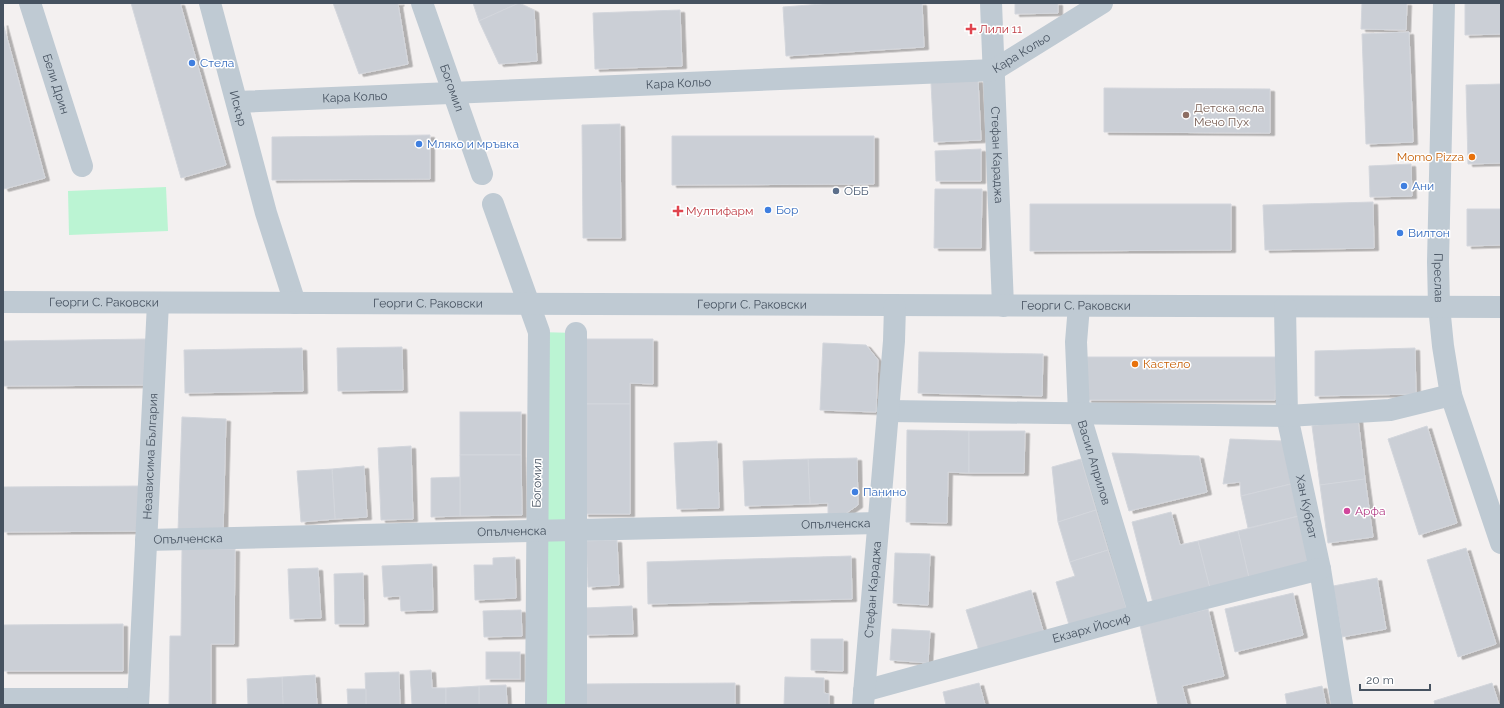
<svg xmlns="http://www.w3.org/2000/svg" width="1504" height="708" font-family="Raleway,sans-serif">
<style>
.green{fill:#bbf4d3}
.building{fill:#cbcfd6;stroke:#d3d6dc;filter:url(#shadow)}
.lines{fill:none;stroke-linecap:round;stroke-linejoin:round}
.minor{stroke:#bfcad3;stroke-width:22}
.health-dot{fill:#e0444e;stroke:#fff;stroke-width:1.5}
.shop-dot{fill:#3f7fe0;stroke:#fff;stroke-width:1.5}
.education-dot{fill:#8d6e63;stroke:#fff;stroke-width:1.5}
.food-dot{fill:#e8710a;stroke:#fff;stroke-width:1.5}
.service-dot{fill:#5c6f8a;stroke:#fff;stroke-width:1.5}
.hotel-dot{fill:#d1479c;stroke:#fff;stroke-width:1.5}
.labels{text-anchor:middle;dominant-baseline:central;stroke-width:3;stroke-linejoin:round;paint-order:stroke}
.health-label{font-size:12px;fill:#be3a42;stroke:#fff;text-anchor:start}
.street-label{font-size:12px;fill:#465260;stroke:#fff}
.shop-label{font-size:12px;fill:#366cbe;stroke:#fff;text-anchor:start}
.education-label{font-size:12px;fill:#785e54;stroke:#fff;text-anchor:start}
.food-label{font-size:12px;fill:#c56008;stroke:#fff;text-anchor:end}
.service-label{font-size:12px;fill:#4e5e75;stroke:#fff;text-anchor:start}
.hotel-label{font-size:12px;fill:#b23c85;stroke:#fff;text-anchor:start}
</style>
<defs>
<filter id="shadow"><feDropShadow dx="4.5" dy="2.5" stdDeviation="0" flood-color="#0004"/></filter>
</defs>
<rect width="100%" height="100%" fill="#f3f0f0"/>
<g class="green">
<path d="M166,187L168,231L69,235L68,191Z"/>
<path d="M539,332L576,333V705H536Z"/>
</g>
<g class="building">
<path d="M131,3H180L226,165L181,178Z"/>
<path d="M333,3H400L398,4L408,64L359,74Z"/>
<path d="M473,3H519L479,21Z"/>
<path d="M519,3L534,10L537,61L499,64L479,21Z"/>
<path d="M835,3H922L924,47L786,56L783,7Z"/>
<path d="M1015,3H1058V13L1015,14Z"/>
<path d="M1362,3H1407L1406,30L1361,29Z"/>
<path d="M1465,3H1501V34L1465,35Z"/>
<path d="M680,10L682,66L595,69L593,13Z"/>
<path d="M3,23L45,178L4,189L3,187Z"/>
<path d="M1409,32L1413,142L1366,144L1362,34Z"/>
<path d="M978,80L981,140L934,142L931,83Z"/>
<path d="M1501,84V163L1468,164L1466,85Z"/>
<path d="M1104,88L1270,89V133L1104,132Z"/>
<path d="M620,124L621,238H583L582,125Z"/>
<path d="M430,135V179L272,180V137Z"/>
<path d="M672,136H874V184L672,185Z"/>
<path d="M981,149V181H936L935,151Z"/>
<path d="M1411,164L1412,196L1370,197L1369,166Z"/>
<path d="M935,189H982L981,248H934Z"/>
<path d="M1373,202L1374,248L1265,250L1263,205Z"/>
<path d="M1030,204H1231V250L1030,251Z"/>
<path d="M1467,209H1501V245L1467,246Z"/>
<path d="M148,339V385L3,386V341Z"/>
<path d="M586,339H653V384L630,383V404H585Z"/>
<path d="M823,343L866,345L878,360L876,412L820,410Z"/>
<path d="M402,347L403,390L338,391L337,348Z"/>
<path d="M302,348L303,391L185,393L184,350Z"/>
<path d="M1415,348L1416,394L1315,396V351Z"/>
<path d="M919,352L1043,354L1042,396L918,393Z"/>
<path d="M1087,357H1276L1275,400H1087Z"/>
<path d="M585,404H630V514H584Z"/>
<rect x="460" y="412" width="61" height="43"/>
<path d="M182,417L226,419L223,533L178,531Z"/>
<path d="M1358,419L1365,479L1320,485L1312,426Z"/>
<path d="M1427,426L1457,523L1419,535L1388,439Z"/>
<path d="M907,430L969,431V473L948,472L947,523L906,522Z"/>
<path d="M969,431H1025L1024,473H969Z"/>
<path d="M1230,439L1283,441L1291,484L1241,496L1240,482L1223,484Z"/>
<path d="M717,441L719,508L677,509L674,443Z"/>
<path d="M411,446L413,519L381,520L378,448Z"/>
<path d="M1112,453L1199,456L1207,492L1129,511Z"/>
<path d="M460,455H521L522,515L460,516Z"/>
<path d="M857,458L858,505L845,514H828V503L810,504L808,459Z"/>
<path d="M808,459L810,504L745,506L743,461Z"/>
<path d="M1081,459L1096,510L1058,522L1052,467Z"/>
<path d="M364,466L367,517L335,519L332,469Z"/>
<path d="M332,469L335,519L301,522L297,471Z"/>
<path d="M460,477V516L431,517V478Z"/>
<path d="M1365,479L1373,537L1328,543L1320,485Z"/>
<path d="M1291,484L1299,516L1248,528L1241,496Z"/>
<path d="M142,486V531L3,532V487Z"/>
<path d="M1096,510L1108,550L1070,562L1058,522Z"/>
<path d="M1171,512L1180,545L1198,541L1210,588L1153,603L1132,522Z"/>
<path d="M1299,516L1310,564L1249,578L1238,531Z"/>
<path d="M1238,531L1249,578L1210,588L1198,541Z"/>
<path d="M617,540L619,585L588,587L586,541Z"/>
<path d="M1466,548L1496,644L1458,657L1427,560Z"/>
<path d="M182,549H235L234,644H211V705H169L170,636H181Z"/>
<path d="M1108,550L1127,610L1070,628L1056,582L1075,576L1070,562Z"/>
<path d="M895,553L930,554L928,605L893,603Z"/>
<path d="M851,556L852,599L648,604L647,562Z"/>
<path d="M515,557L516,598L475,600L474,565H493V558Z"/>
<path d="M432,564L433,610L401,611L400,596L384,597L382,566Z"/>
<path d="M318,568L321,618L290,619L288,569Z"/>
<path d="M363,573L364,624H335L334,574Z"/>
<path d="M1377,578L1386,629L1342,637L1333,586Z"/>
<path d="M1031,590L1044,634L980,654L966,610Z"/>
<path d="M1293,593L1303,635L1235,652L1225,609Z"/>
<path d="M632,606L633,634L585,635L584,608Z"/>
<path d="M1208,609L1224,676L1182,686L1187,705H1158L1140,625Z"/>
<path d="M521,610L522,636L484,637L483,611Z"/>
<path d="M123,624V671H3V625Z"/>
<path d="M892,629L930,631L928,663L890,660Z"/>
<path d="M811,639H843V671L811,670Z"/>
<rect x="486" y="652" width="34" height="27"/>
<path d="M431,670L432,688H446V705H412L410,671Z"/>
<path d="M399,672L400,705H366L365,673Z"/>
<path d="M315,675L317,705H283L282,677Z"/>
<path d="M282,677L283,705H248L247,679Z"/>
<path d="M785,677L824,678V693L829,694V705H784Z"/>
<path d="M735,683V705H584V684Z"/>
<path d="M979,683L985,705H946L943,692Z"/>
<path d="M1492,683L1499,705H1435L1434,701Z"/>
<path d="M506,685L507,705H479V686Z"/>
<path d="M479,686V705H446V688Z"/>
<path d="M1322,686L1326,705H1287L1285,694Z"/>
<path d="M347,689H366V705H348Z"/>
</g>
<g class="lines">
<g class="minor">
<path id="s1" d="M30,3L82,166"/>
<path id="s2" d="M210,3L266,213L295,303"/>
<path id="s3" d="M422,3L482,174"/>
<path id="s4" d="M991,3L1003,306"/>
<path id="s5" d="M1444,3L1438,262L1439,306L1443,346L1451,395L1501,543"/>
<path id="s6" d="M237,102L994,70L1102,3"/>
<path d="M493,204L539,332L536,705"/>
<path id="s7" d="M3,302L1501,307"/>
<path id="s8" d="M1079,306L1076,342L1079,413L1140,615"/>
<path id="s9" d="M1285,307L1287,416L1320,569L1342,705"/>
<path d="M888,411L1287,416L1390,410L1451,395"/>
<path id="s10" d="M146,540L878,523"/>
<path id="s11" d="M864,691L1140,615L1320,569"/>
<path d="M3,699H138"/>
<path id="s12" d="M138,705L158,303"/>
<path d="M576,705V333"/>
<path id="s13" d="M863,705L894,341L895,306"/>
</g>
</g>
<g class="health-dot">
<path d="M969 23h4v4h4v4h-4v4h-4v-4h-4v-4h4z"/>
<path d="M676 205h4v4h4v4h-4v4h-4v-4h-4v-4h4z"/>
</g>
<g class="shop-dot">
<circle cx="192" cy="63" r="4"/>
<circle cx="419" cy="144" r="4"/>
<circle cx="1404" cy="186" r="4"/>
<circle cx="768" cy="210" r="4"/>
<circle cx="1400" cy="233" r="4"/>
<circle cx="855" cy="492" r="4"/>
</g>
<circle class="education-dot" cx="1186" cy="115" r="4"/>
<g class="food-dot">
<circle cx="1472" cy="157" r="4"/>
<circle cx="1135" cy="364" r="4"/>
</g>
<circle class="service-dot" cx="836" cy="191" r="4"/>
<circle class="hotel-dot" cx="1347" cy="511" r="4"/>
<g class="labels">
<g class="health-label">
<text x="979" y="29">Лили 11</text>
<text x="686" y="211">Мултифарм</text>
</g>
<g class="street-label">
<text stroke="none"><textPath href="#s6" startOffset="790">Кара Кольо</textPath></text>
<text stroke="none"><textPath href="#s6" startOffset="442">Кара Кольо</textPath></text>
<text stroke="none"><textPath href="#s1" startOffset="85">Бели Дрин</textPath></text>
<text stroke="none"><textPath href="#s3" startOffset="90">Богомил</textPath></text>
<text stroke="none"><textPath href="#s6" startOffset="118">Кара Кольо</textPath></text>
<text stroke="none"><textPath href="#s2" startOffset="109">Искър</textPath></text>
<text stroke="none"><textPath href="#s4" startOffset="152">Стефан Караджа</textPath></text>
<text stroke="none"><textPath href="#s5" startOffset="275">Преслав</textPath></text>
<text stroke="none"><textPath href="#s7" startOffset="101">Георги С. Раковски</textPath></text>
<text stroke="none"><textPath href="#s7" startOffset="425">Георги С. Раковски</textPath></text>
<text stroke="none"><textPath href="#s7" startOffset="749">Георги С. Раковски</textPath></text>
<text stroke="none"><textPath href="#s7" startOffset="1073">Георги С. Раковски</textPath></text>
<text stroke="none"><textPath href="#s12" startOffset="249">Независима България</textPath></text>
<text stroke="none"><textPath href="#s8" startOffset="159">Васил Априлов</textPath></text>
<text transform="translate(537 483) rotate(-89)">Богомил</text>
<text stroke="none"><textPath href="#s9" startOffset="202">Хан Кубрат</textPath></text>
<text stroke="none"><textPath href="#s10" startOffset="690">Опълченска</textPath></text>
<text stroke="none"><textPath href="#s10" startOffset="366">Опълченска</textPath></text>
<text stroke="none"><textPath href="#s10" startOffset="42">Опълченска</textPath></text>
<text stroke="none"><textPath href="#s13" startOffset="116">Стефан Караджа</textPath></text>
<text stroke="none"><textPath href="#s11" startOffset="236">Екзарх Йосиф</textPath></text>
</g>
<g class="shop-label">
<text x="200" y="63">Стела</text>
<text x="427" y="144">Мляко и мръвка</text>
<text x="1412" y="186">Ани</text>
<text x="776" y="210">Бор</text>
<text x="1408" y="233">Вилтон</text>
<text x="863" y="492">Панино</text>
</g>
<g class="education-label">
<text x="1194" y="108">Детска ясла<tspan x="1194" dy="14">Мечо Пух</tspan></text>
</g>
<g class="food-label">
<text x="1464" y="157">Momo Pizza</text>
<text x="1143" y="364" text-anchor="start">Кастело</text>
</g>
<g class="service-label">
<text x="844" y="191">ОББ</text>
</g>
<g class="hotel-label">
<text x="1355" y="511">Арфа</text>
</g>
</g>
<rect width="1504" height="708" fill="none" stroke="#465260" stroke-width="8"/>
<path d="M1360 684v6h70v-6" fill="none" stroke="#465260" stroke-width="2"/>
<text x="1366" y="684" font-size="12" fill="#465260" stroke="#ffffff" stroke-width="3" paint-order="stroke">20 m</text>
</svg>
